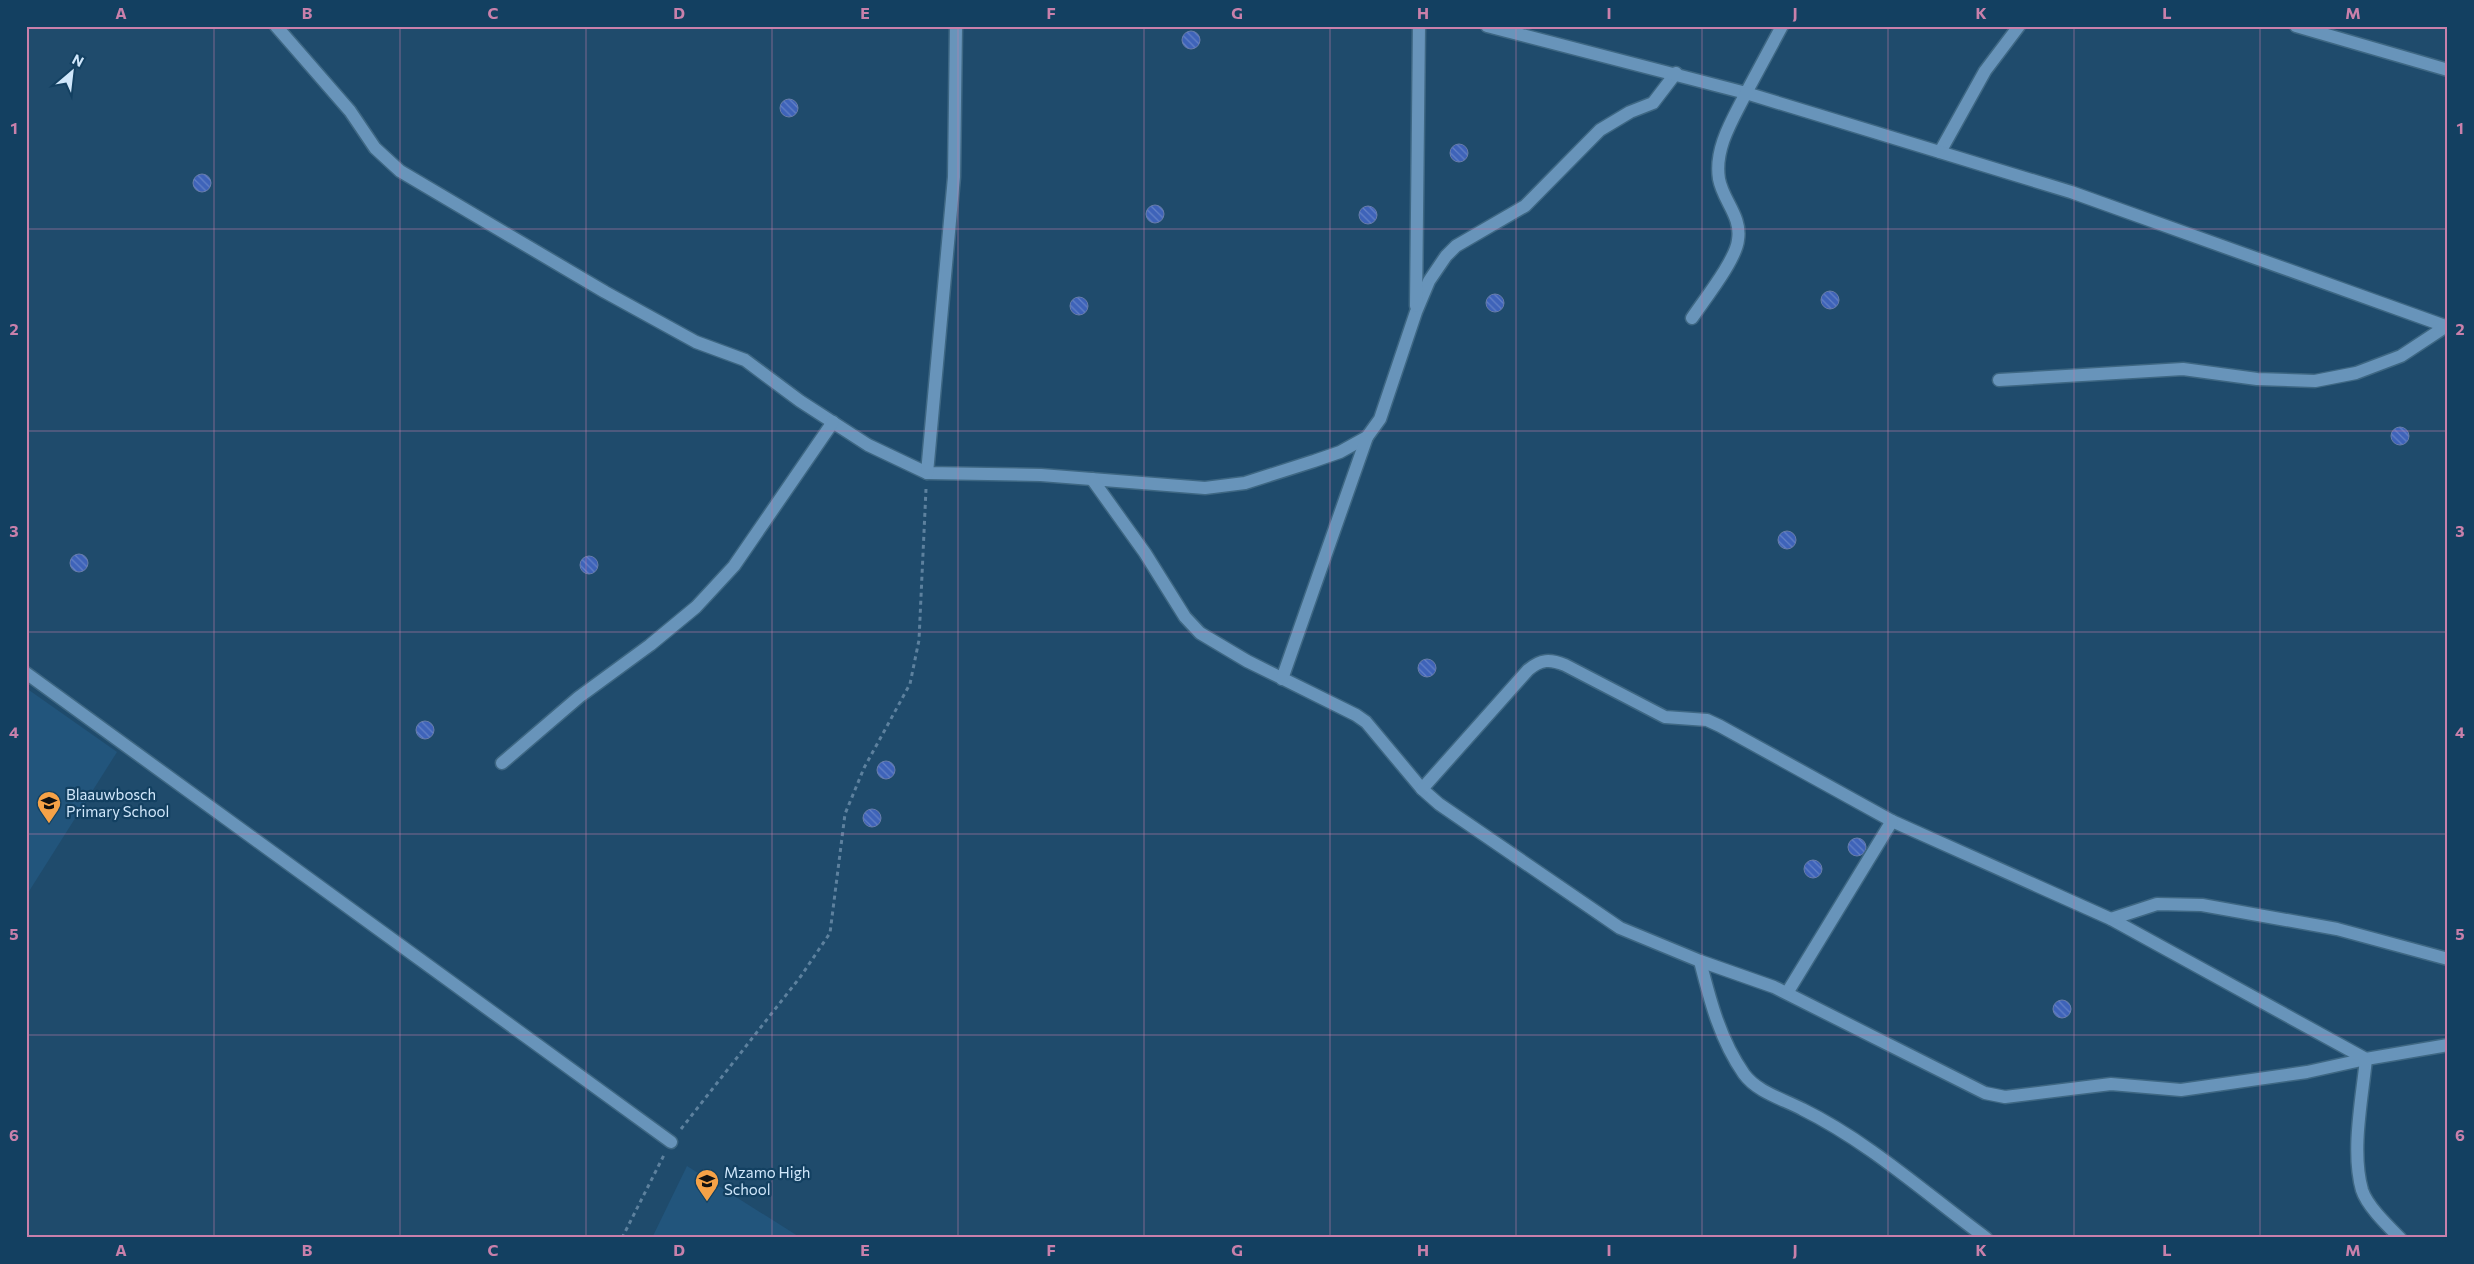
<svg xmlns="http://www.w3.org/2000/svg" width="2474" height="1264" font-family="Commissioner,sans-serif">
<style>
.built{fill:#22557c}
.building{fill:url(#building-back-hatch);stroke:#687dab}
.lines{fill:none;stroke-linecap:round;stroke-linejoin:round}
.minor-casing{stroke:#3e6783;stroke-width:15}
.path{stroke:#5d819e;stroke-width:3;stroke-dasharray:4 4;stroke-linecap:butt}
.minor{stroke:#6894ba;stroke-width:12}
.grid{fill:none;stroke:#c980ab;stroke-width:1;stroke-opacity:0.55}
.labels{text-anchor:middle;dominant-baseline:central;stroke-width:4.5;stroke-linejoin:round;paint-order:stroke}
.poi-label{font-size:15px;fill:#d0e7fb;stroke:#134061;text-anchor:start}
.neatline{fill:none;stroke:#c980ab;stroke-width:2}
.grid-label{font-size:16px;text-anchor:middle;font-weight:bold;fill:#c980ab}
</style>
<defs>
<pattern id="building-back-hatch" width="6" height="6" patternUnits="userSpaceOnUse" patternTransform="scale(1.25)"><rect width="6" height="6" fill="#3e63b9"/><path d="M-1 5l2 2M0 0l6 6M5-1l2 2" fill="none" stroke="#6281c7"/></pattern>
</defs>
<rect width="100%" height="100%" fill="#1f4b6c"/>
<g class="built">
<path d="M26,688L117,752L26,896Z"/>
<path d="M687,1166L801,1238H652Z"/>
</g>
<g class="building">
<circle cx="1191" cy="40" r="9"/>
<circle cx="789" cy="108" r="9"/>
<circle cx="1459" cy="153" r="9"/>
<circle cx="202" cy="183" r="9"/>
<circle cx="1155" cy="214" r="9"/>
<circle cx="1368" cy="215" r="9"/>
<circle cx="1830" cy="300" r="9"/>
<circle cx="1495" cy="303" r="9"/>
<circle cx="1079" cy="306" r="9"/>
<circle cx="2400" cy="436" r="9"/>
<circle cx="1787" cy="540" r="9"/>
<circle cx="79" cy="563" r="9"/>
<circle cx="589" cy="565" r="9"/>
<circle cx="1427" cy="668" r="9"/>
<circle cx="425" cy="730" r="9"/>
<circle cx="886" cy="770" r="9"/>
<circle cx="872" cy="818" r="9"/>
<circle cx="1857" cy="847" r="9"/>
<circle cx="1813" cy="869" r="9"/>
<circle cx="2062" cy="1009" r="9"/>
</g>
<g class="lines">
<g class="minor-casing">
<g id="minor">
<path d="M276,26L350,111L375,148L400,171L605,292L696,342L745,360L800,401L868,445L927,473L1041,475L1205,488L1245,483L1314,461L1340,452L1367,437L1380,419L1416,312L1429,281L1446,256L1456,246L1525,206L1600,130L1630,112L1653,103L1676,73"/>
<path d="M1487,26L1746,93L1782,26"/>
<path d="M2296,26L2448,70"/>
<path d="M1940,152L1985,71L2019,26"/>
<path d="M1416,306L1419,26"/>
<path d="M1692,318C1704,300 1736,260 1738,240C1742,216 1723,201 1719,179C1714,148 1733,119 1746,93L2071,192L2448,327"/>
<path d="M1999,380L2183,369L2257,379L2315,381L2356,373L2401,356L2445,327"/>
<path d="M927,473L954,177L956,26"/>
<path d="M1092,479L1145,553L1185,617L1200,633L1247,661L1356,715L1366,722L1422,789L1439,804L1620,928L1700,961L1774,987L1985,1093L2005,1097L2111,1084L2181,1090L2307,1072L2366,1059L2448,1045"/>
<path d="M26,673L671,1142"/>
<path d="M1282,679L1367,437"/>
<path d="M502,763L579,697L650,645L696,607L734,566L833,422"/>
<path d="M1422,789L1528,670C1541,659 1550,659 1565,665L1665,717L1707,720L1720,726L1892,821L2111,919L2366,1059C2362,1099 2351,1151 2362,1190C2367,1206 2388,1226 2400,1238"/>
<path d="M2111,919L2157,904L2202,905L2337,929L2448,959"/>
<path d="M1700,961C1710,1000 1720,1040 1744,1074C1757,1092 1783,1099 1802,1109C1869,1142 1925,1193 1986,1238"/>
<path d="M1787,993L1892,821"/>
</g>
</g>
<g class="path">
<path d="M681,1129L801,976L830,933L845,814L864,768L910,684L919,640L926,489"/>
<path d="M622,1238L664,1155"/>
</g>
<use href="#minor" class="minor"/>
</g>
<path class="grid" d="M214,26V1238M400,26V1238M586,26V1238M772,26V1238M958,26V1238M1144,26V1238M1330,26V1238M1516,26V1238M1702,26V1238M1888,26V1238M2074,26V1238M2260,26V1238M26,229H2448M26,431H2448M26,632H2448M26,834H2448M26,1035H2448"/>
<defs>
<g id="school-pin" transform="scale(1.25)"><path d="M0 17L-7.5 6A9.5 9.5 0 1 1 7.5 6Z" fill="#f6a247" stroke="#134061"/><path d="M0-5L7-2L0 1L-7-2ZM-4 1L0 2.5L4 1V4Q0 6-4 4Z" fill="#111"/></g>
</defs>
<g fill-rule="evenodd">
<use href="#school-pin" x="49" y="803"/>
<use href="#school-pin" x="707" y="1181"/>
</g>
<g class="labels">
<g class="poi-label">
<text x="66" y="794">Blaauwbosch<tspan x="66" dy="17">Primary School</tspan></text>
<text x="724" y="1172">Mzamo High<tspan x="724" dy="17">School</tspan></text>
</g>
</g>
<rect width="2474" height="1264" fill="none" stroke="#134061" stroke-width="55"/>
<g transform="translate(72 72) rotate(28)" stroke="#134061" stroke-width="4" paint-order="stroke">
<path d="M0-4L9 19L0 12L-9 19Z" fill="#d0e7fb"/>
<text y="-8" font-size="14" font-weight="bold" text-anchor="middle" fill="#d0e7fb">N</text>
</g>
<rect x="28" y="28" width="2418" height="1208" class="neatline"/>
<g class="grid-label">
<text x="121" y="19">A</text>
<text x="307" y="19">B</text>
<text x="493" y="19">C</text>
<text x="679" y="19">D</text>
<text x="865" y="19">E</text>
<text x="1051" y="19">F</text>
<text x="1237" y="19">G</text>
<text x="1423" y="19">H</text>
<text x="1609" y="19">I</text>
<text x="1795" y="19">J</text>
<text x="1981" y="19">K</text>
<text x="2167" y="19">L</text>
<text x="2353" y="19">M</text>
<text x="14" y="134">1</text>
<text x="2460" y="134">1</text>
<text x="14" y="335">2</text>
<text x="2460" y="335">2</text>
<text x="14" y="537">3</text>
<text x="2460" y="537">3</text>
<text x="14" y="738">4</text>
<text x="2460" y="738">4</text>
<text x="14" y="940">5</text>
<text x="2460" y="940">5</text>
<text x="14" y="1141">6</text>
<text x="2460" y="1141">6</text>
<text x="121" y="1256">A</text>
<text x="307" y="1256">B</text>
<text x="493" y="1256">C</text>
<text x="679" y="1256">D</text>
<text x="865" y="1256">E</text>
<text x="1051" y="1256">F</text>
<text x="1237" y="1256">G</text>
<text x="1423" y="1256">H</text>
<text x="1609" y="1256">I</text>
<text x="1795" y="1256">J</text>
<text x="1981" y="1256">K</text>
<text x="2167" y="1256">L</text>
<text x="2353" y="1256">M</text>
</g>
</svg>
